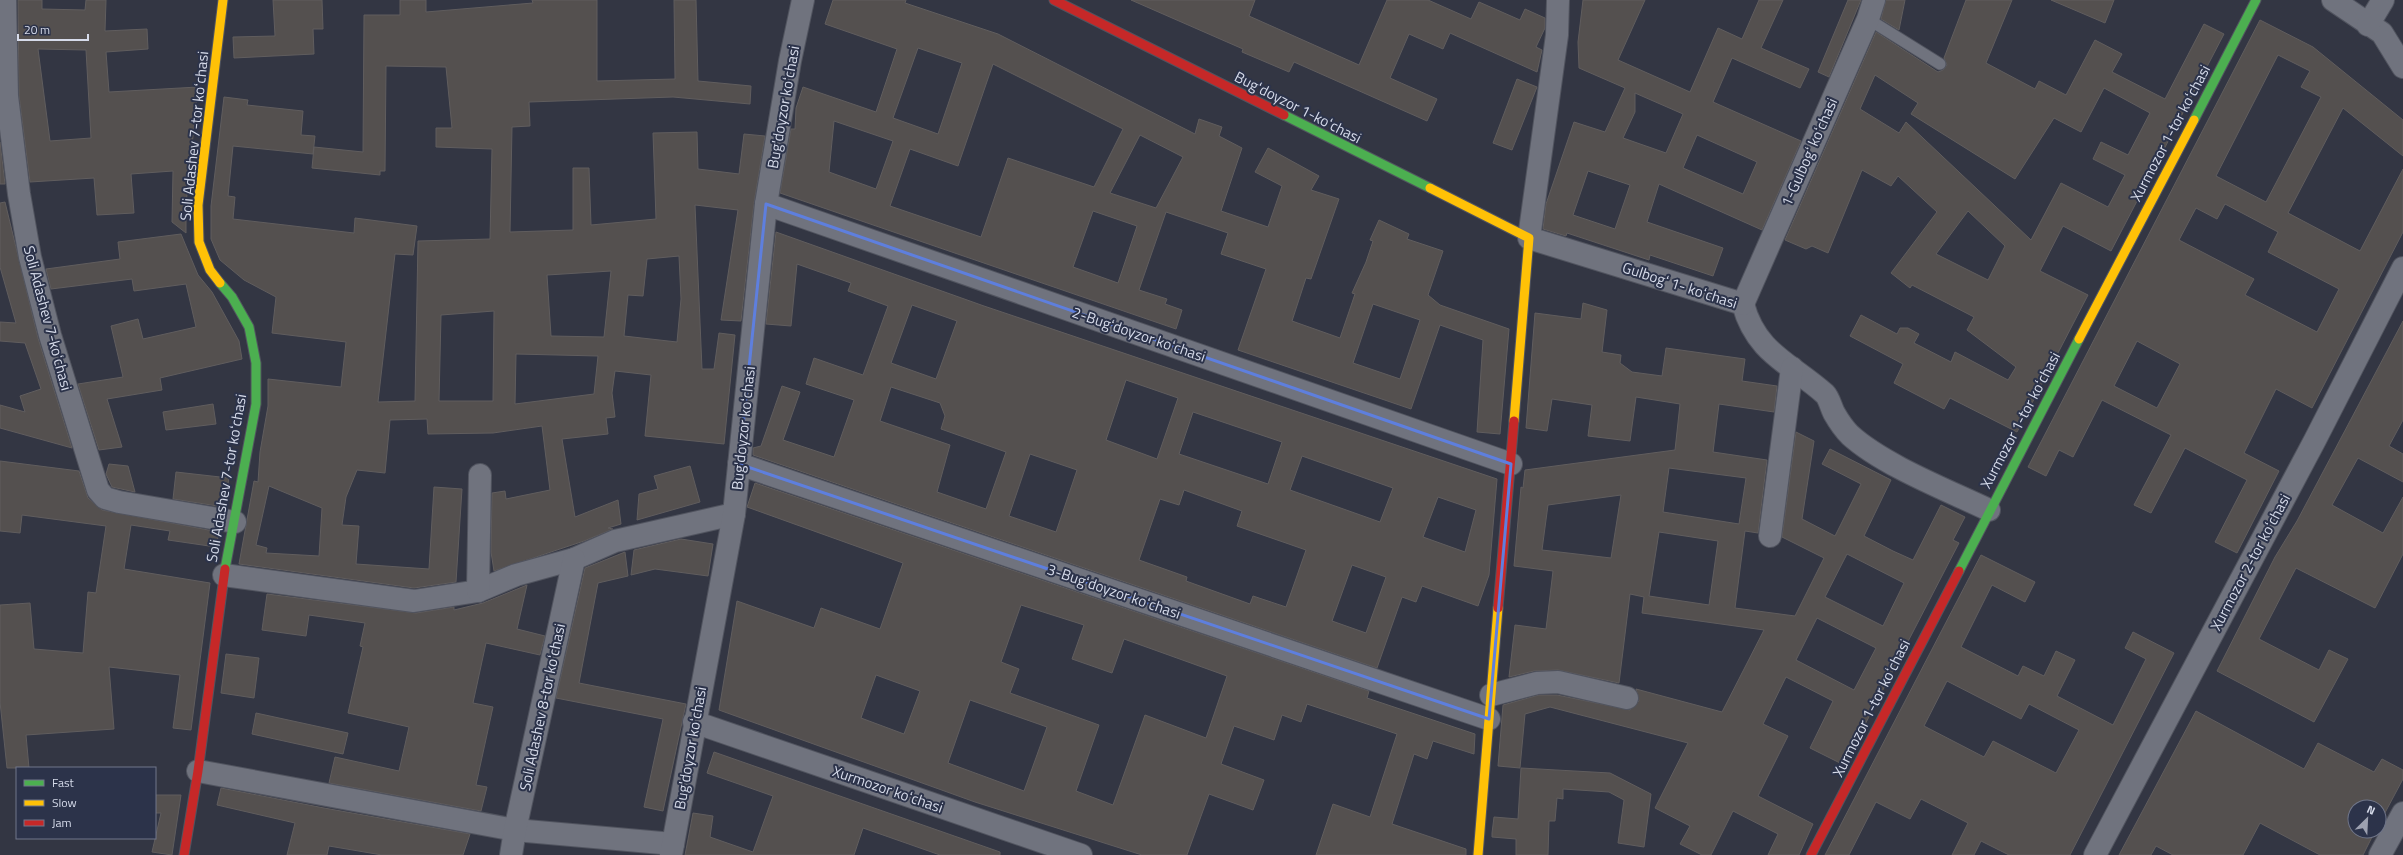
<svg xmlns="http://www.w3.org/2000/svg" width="2403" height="855" font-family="'Titillium Web',sans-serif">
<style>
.building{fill:#54504f;stroke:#605d5e;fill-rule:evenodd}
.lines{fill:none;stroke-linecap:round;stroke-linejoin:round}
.lane-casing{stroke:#51545f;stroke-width:13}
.street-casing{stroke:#51545f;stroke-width:24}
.fast-casing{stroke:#51545f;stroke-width:11}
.slow-casing{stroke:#51545f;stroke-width:11}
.jam-casing{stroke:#51545f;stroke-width:11}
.lane{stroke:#70737e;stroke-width:11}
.street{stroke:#70737e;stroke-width:22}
.fast{stroke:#4caf50;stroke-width:9}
.slow{stroke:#ffc107;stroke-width:9}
.jam{stroke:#c62828;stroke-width:9}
.marked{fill:none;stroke:#5e7fde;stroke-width:3;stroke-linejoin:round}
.labels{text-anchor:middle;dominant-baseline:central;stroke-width:4;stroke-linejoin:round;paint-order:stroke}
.street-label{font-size:15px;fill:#d6dbea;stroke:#2c334a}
</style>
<rect width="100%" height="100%" fill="#333643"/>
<g class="building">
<path d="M18,0H42V9L85,10L86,0H106L105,31L147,29L148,49L106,52L109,92L198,87L186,204V233L172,222L173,171L131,174L134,213L97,215L94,178L30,182L19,95ZM38,49L86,50L91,138L50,141Z"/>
<path d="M273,0H322L323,29H313L314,54L234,58L233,37L275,36Z"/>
<path d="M400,0H426V12L533,3L532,0H597V81L675,79L674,0H696L698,81L751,86L750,104L673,97L529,102L530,126L512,127L510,232L573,230V168H589L591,225L656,219L653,133L697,132L698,169L739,174L744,134L765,136L754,203L741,321L721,320L738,210L695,205L702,369H714L719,333L735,335L724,444L645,436L651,375L615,371L612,393L615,417L606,418L608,434L562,439L575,517L618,500L621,524L608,528L613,529L584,541L494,571L491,552L492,493L505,491L506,499L550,490L542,426L493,433L428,434L427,419L390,420L385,473L357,470L346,497L342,525L359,526L356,564L429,569L434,487L462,489L456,582L414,588L239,564L254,481L258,482L260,452L268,406V379L341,387L346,342L272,333L276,297L244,280L220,260L211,239V206L224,97L248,100L247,105L303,111L301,135L315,136L313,154L233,146L228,196L235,197L233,219L354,233L355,218L417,226L413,255L395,254L378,402L415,401L418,241L490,239L492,149L436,147V128H452L446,67L386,66L385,171H380V175L312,168L314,147L363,152L364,15H400ZM679,256L681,299L677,342L624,336L628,295L643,296L647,259ZM611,271L604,337L551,336L547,275ZM494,311L493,401H439L441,315ZM516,354L598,356L594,394L515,404ZM269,486L322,508L319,556L266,553L267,548L256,545Z"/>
<path d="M833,0H906L905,3L998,34L1195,134L1199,119L1222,127L1219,136L1242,148L1221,211L1268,227L1282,186L1255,172L1268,148L1319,176L1311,190L1339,199L1311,279L1306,278L1292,321L1340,338L1355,294L1352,293L1366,262L1373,241L1370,240L1379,220L1409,234L1407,239L1443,251L1428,295L1440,305L1509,329L1500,434L1477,432L1483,340L1440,325L1411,409L1238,350L1266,269L1221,254L1228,233L1166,212L1139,290L1167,299L1165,304L1182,310L1176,329L780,193L791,129H795L796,108L803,87L876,112L897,49L825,24ZM918,48L962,63L938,134L893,118ZM993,64L1123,129L1094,187L1008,158L981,237L890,206L910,149L958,166ZM834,121L893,141L876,189L829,172ZM1140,135L1183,157L1156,208L1110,193ZM1093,211L1137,226L1118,283L1073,267ZM1373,304L1420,320L1400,379L1353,363Z"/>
<path d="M1131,0H1255L1249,16L1359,65L1387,0H1428L1471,19L1479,2L1520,20L1525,9L1545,18V28L1536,47L1542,50L1537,72L1450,33L1443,49L1409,34L1390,78L1437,99L1427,121L1294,62L1289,72L1242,52L1243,49Z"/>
<path d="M1583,0H1645L1618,60L1690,92L1718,28L1742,39L1759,0H1783L1761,48L1809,69L1800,88L1732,58L1713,102L1801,141L1762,230L1659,184L1647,222L1723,248L1713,276L1650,255L1649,260L1567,233L1566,236L1543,229L1546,204L1574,122L1605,132L1625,88L1579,68L1578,42ZM1635,93L1683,114L1666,153L1623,138L1635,112ZM1697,135L1757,162L1743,194L1683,168ZM1588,171L1630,185L1615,229L1573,215Z"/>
<path d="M1848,0H1861L1829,77L1818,72Z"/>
<path d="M1886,0H1905L1899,30L1881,19Z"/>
<path d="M1966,0H2012L1986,63L2035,89L2039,81L2066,95L2095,40L2122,54L2112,72L2165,99L2204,24L2224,34L2111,251L2063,226L2040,271L2088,295L2017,432L1950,398L1944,409L1894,383L1903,364L1850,336L1861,315L1897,334L1900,328H1908L1919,334L1914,343L1951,362L1955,352L2008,380L2016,367L1967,330L1974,317L1912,285L1910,288L1891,273L1937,212L1898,176L1891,186L1862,170L1828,253L1812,246L1806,249L1785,240L1876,32L1938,72L1943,70L1947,65L1944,58ZM1875,75L1918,103L1911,114L2015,179L2054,118L2081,132L2104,88L2150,113L2128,155L2101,142L2093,159L2125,175L2108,207L2061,183L2031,240L1906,122L1899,133L1860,109ZM1968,211L2005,246L1988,280L1936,254Z"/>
<path d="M2051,0H2114L2105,23Z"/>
<path d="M2260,20L2313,47L2403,120V156L2343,108L2288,213L2360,251L2403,169V232L2312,408L2276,389L2244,453L2279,471L2237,553L2215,542L2247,480L2185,448L2151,513L2134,505L2171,435L2102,400L2073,457L2059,450L2046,476L2028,467ZM2278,55L2310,71L2301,87L2321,97L2266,202L2216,176ZM2225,204L2278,232L2268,252L2339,289L2317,332L2245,295L2254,279L2179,240L2196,208L2217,219ZM2137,341L2180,364L2157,408L2114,386Z"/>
<path d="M1517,79L1537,87L1512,150L1493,143Z"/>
<path d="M0,142L5,184H0Z"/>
<path d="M5,202L38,338L72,448L0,428V405L25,412L20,396L41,389L25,343L0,341V322L16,323L0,267V203Z"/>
<path d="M776,232L984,306L1497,479L1489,575L1478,606L1422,586L1416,602L1402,597L1377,668L753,455V448L761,446L782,386L800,392L783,440L834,457L854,400L806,384L814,358L863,375L888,306L848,291L851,283L797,264L791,326L766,324ZM912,305L957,321L936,379L891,363ZM1126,380L1178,398L1157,459L1106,440ZM891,387L940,403L945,416L941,429L1006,452L986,509L937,492L950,445L880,421ZM1193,412L1282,442L1268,484L1179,454ZM1030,454L1077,470L1056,532L1009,516ZM1302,456L1393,488L1380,522L1290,490ZM1184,490L1242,511L1237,526L1306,550L1286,607L1253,596L1250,604L1186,581L1187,577L1139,560L1160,499L1179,505ZM1438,497L1476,510L1465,552L1423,537ZM1352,565L1386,577L1366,633L1332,621Z"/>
<path d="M181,234L198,275L212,292L239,341L242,359L160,378L162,390L107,399L122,447L99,450L78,384L123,377L111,326L138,319L143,339L196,327L186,284L134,291L132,279L51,289L46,269L120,259L118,242Z"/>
<path d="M1583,303L1607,310L1602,352L1621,355L1620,363L1632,372L1662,376L1666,348L1745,359L1742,381L1777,386L1774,412L1719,404L1713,452L1767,460L1758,533L1745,531L1735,608L1795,616L1824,558L1782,537L1796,432L1814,441L1802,519L1835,536L1861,484L1822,464L1830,449L1891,480L1864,536L1893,551L1913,560L1941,505L1965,517L1953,540L1959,543L1844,765L1810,748L1833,701L1786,677L1763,724L1788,736L1758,796L1813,824L1799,855H1768L1778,834L1733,811L1711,855H1702L1680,844L1690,826L1655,808L1688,743L1550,707L1525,714L1520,768L1498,766L1503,705L1539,695H1557L1630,710L1639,701L1636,689L1722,712L1764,630L1642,613L1644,597L1630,594L1619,683L1558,670L1534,671L1509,677L1515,625L1546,629L1553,571L1514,566L1521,487L1523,488L1525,470L1675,450L1680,404L1636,397L1630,441L1588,436L1592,405L1552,399L1547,431L1526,428L1535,313L1581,319ZM1669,468L1746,478L1739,524L1663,512ZM1621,495L1611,558L1542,550L1548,505ZM1659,532L1718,541L1709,605L1649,596ZM1847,554L1904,583L1883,626L1825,597ZM1817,618L1876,648L1854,690L1796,660Z"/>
<path d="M2403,321V420L2389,446L2403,454V482L2358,458L2332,505L2383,533L2403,497V554L2375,608L2296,568L2259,639L2319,670L2329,650L2348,659L2314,722L2217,671L2275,557L2297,521Z"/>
<path d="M213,404L216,424L166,430L163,412Z"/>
<path d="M0,461L79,471L88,498L102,510L219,532L216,547L168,540L170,531L131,525L124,569L210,583L191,730L173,728L180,675L109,667L114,729L26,735L29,768H7L0,702V605L30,603L34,649L83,653L88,592L96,593L106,526L22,515L20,533L0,531Z"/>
<path d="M109,464L128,466L135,492L112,487L106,474Z"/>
<path d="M690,466L700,502L637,520L639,494L658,489L654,476Z"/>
<path d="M176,472L229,478L224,507L173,499Z"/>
<path d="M755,483L1369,691L1367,698L1475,734L1474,754L1433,741L1427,759L1414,754L1392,824L1466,849V855H1316L1333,804L1370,817L1397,734L1307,704L1301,722L1282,715L1274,740L1234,726L1221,764L1264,780L1253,810L1209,794L1187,855H1142L975,802L719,710L737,601L814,628L821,608L880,629L903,563L747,507ZM1021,605L1084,625L1072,659L1112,673L1124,639L1227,676L1206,738L1145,715L1113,805L1076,791L1099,725L1010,693L1019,669L1001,662ZM876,675L920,691L904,734L861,718ZM970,700L1047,727L1024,791L948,763Z"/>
<path d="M681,539L713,544L708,576L655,569L631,575L634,550Z"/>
<path d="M625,552L628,576L598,583L579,683L686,704L663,811L644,807L663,719L556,698L585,568Z"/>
<path d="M1981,555L2035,582L2025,602L1992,585L1961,647L2018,676L2023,666L2044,676L2056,651L2075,660L2057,696L2113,725L2146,659L2125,648L2133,632L2174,653L2070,855H2009L1981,841L1974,855H1952L1968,823L1921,799L1910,819L1876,802L1849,855H1825ZM1947,681L2021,719L2029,704L2079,730L2056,773L1993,741L1984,757L1924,726Z"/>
<path d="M527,585L517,629L545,636L540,655L486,643L473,703L493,707L476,785L487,787L481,811L329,783L335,757L399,771L409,727L348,713L363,647L360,646L365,623L309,615L306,636L262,630L267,594L416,613L454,607V610L483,603Z"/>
<path d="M226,654L259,658L254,698L221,693Z"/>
<path d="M2196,711L2304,769L2318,743L2374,772L2382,759L2403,770V779L2379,824V807H2355V831H2375L2363,855H2320L2260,823L2243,855H2173L2156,846L2151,855H2119Z"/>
<path d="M256,713L348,733L343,754L252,734Z"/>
<path d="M714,752L1000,852V855H940L863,828L854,855H685L693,813L713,816L710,837L753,852L773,796L707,773Z"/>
<path d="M1521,768L1610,773L1651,794L1644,847L1618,843L1624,800L1609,792L1563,789V799L1557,798L1555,821H1549L1548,855H1516V839L1492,837V833L1494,817L1518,819Z"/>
<path d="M221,788L324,808L470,834L463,855H382L329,846L327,855H287L295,823L217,805Z"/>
<path d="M155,795H181L172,855L152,852L161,813H155Z"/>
</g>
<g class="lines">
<g class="lane-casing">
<path id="lane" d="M1868,19L1940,64"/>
</g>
<g class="street-casing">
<g id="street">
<path d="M5,0L7,96L19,194L30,257L50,335L98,490L105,498L119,502L235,522"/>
<path d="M1558,0L1557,35L1529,238L1743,304C1756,353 1790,363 1825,394C1829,398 1831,407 1834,413C1838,420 1844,429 1850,435C1883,465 1947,490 1989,510"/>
<path d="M2333,0L2382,33L2403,67"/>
<path d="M2368,25L2383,0"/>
<path d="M766,204L1511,464"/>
<path d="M1743,304L1868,19L1874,0"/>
<path d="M739,464L1489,719"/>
<path d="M1770,536L1792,368"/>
<path d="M224,575L414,601L478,591L516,575L574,559L615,541L734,514"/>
<path d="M478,591L480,475"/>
<path d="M1491,695L1537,683L1558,682L1627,698"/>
<path d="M694,722L1081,855"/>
<path d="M198,771L515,830L673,844"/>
<path d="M511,855L515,830L574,559"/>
<path d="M671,855L734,514L766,204L790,61L803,0"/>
<path d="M2095,855L2315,440L2403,268"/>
<path d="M2380,855L2403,813"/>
</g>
</g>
<g class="fast-casing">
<g id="fast">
<path d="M1284,115L1430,188"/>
<path d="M2194,120L2256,0"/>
<path d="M220,283L232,297L249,327L256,363V404L225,569"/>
<path d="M1959,571L2079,339"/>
</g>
</g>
<g class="slow-casing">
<g id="slow">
<path d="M1430,188L1529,238L1514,421"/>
<path d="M220,283L210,270L199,242L198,205L223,0"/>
<path d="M2079,339L2194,120"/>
<path d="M1478,855L1498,608"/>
</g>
</g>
<g class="jam-casing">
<g id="jam">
<path d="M1054,0L1284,115"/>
<path d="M1498,608L1514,421"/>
<path d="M184,855L198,771L225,569"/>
<path d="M1811,855L1959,571"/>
</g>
</g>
<use href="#lane" class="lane"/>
<use href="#street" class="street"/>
<use href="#fast" class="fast"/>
<use href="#slow" class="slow"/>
<use href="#jam" class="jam"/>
</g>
<path class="marked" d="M766,204L1511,464L1489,719L739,464Z"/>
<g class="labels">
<g class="street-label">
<text transform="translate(783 107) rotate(-80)">Bug'doyzor koʻchasi</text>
<text transform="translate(1298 107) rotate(27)">Bugʻdoyzor 1-koʻchasi</text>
<text transform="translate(2170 133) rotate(-62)">Xurmozor 1-tor koʻchasi</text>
<text transform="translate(194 136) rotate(-84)">Soli Adashev 7-tor koʻchasi</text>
<text transform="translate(1809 152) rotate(-66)">1-Gulbogʻ koʻchasi</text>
<text transform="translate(1680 285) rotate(18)">Gulbogʻ 1- koʻchasi</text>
<text transform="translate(48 318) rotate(75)">Soli Adashev 7-koʻchasi</text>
<text transform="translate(1139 334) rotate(19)">2-Bugʻdoyzor koʻchasi</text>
<text transform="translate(2020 420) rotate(-62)">Xurmozor 1-tor koʻchasi</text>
<text transform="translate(743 428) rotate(-84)">Bug'doyzor koʻchasi</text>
<text transform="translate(226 478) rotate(-80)">Soli Adashev 7-tor koʻchasi</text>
<text transform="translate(2250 562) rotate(-62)">Xurmozor 2-tor koʻchasi</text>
<text transform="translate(1114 591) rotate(19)">3-Bugʻdoyzor koʻchasi</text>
<text transform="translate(542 707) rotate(-78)">Soli Adashev 8-tor koʻchasi</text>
<text transform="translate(1871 708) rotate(-63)">Xurmozor 1-tor koʻchasi</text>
<text transform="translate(690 748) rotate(-80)">Bug'doyzor koʻchasi</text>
<text transform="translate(888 789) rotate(19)">Xurmozor koʻchasi</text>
</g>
</g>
<rect x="16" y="767" width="140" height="72" fill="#2c334a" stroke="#70768a"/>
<rect x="24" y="780" width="20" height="6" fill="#4caf50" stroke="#70768a"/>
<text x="52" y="787" font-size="12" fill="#d6dbea">Fast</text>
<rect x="24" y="800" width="20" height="6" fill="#ffc107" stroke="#70768a"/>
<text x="52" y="807" font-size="12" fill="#d6dbea">Slow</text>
<rect x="24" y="820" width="20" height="6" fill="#c62828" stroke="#70768a"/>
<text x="52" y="827" font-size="12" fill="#d6dbea">Jam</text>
<g transform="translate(2367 819) rotate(24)"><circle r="19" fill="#2c334a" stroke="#70768a"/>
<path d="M0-3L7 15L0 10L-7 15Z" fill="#9da1b0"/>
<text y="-6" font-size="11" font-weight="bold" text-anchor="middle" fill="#d6dbea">N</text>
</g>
<path d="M18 34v6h70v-6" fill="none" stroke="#d6dbea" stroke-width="2"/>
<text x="24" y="34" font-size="12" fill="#d6dbea" stroke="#2c334a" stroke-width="3" paint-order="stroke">20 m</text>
</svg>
